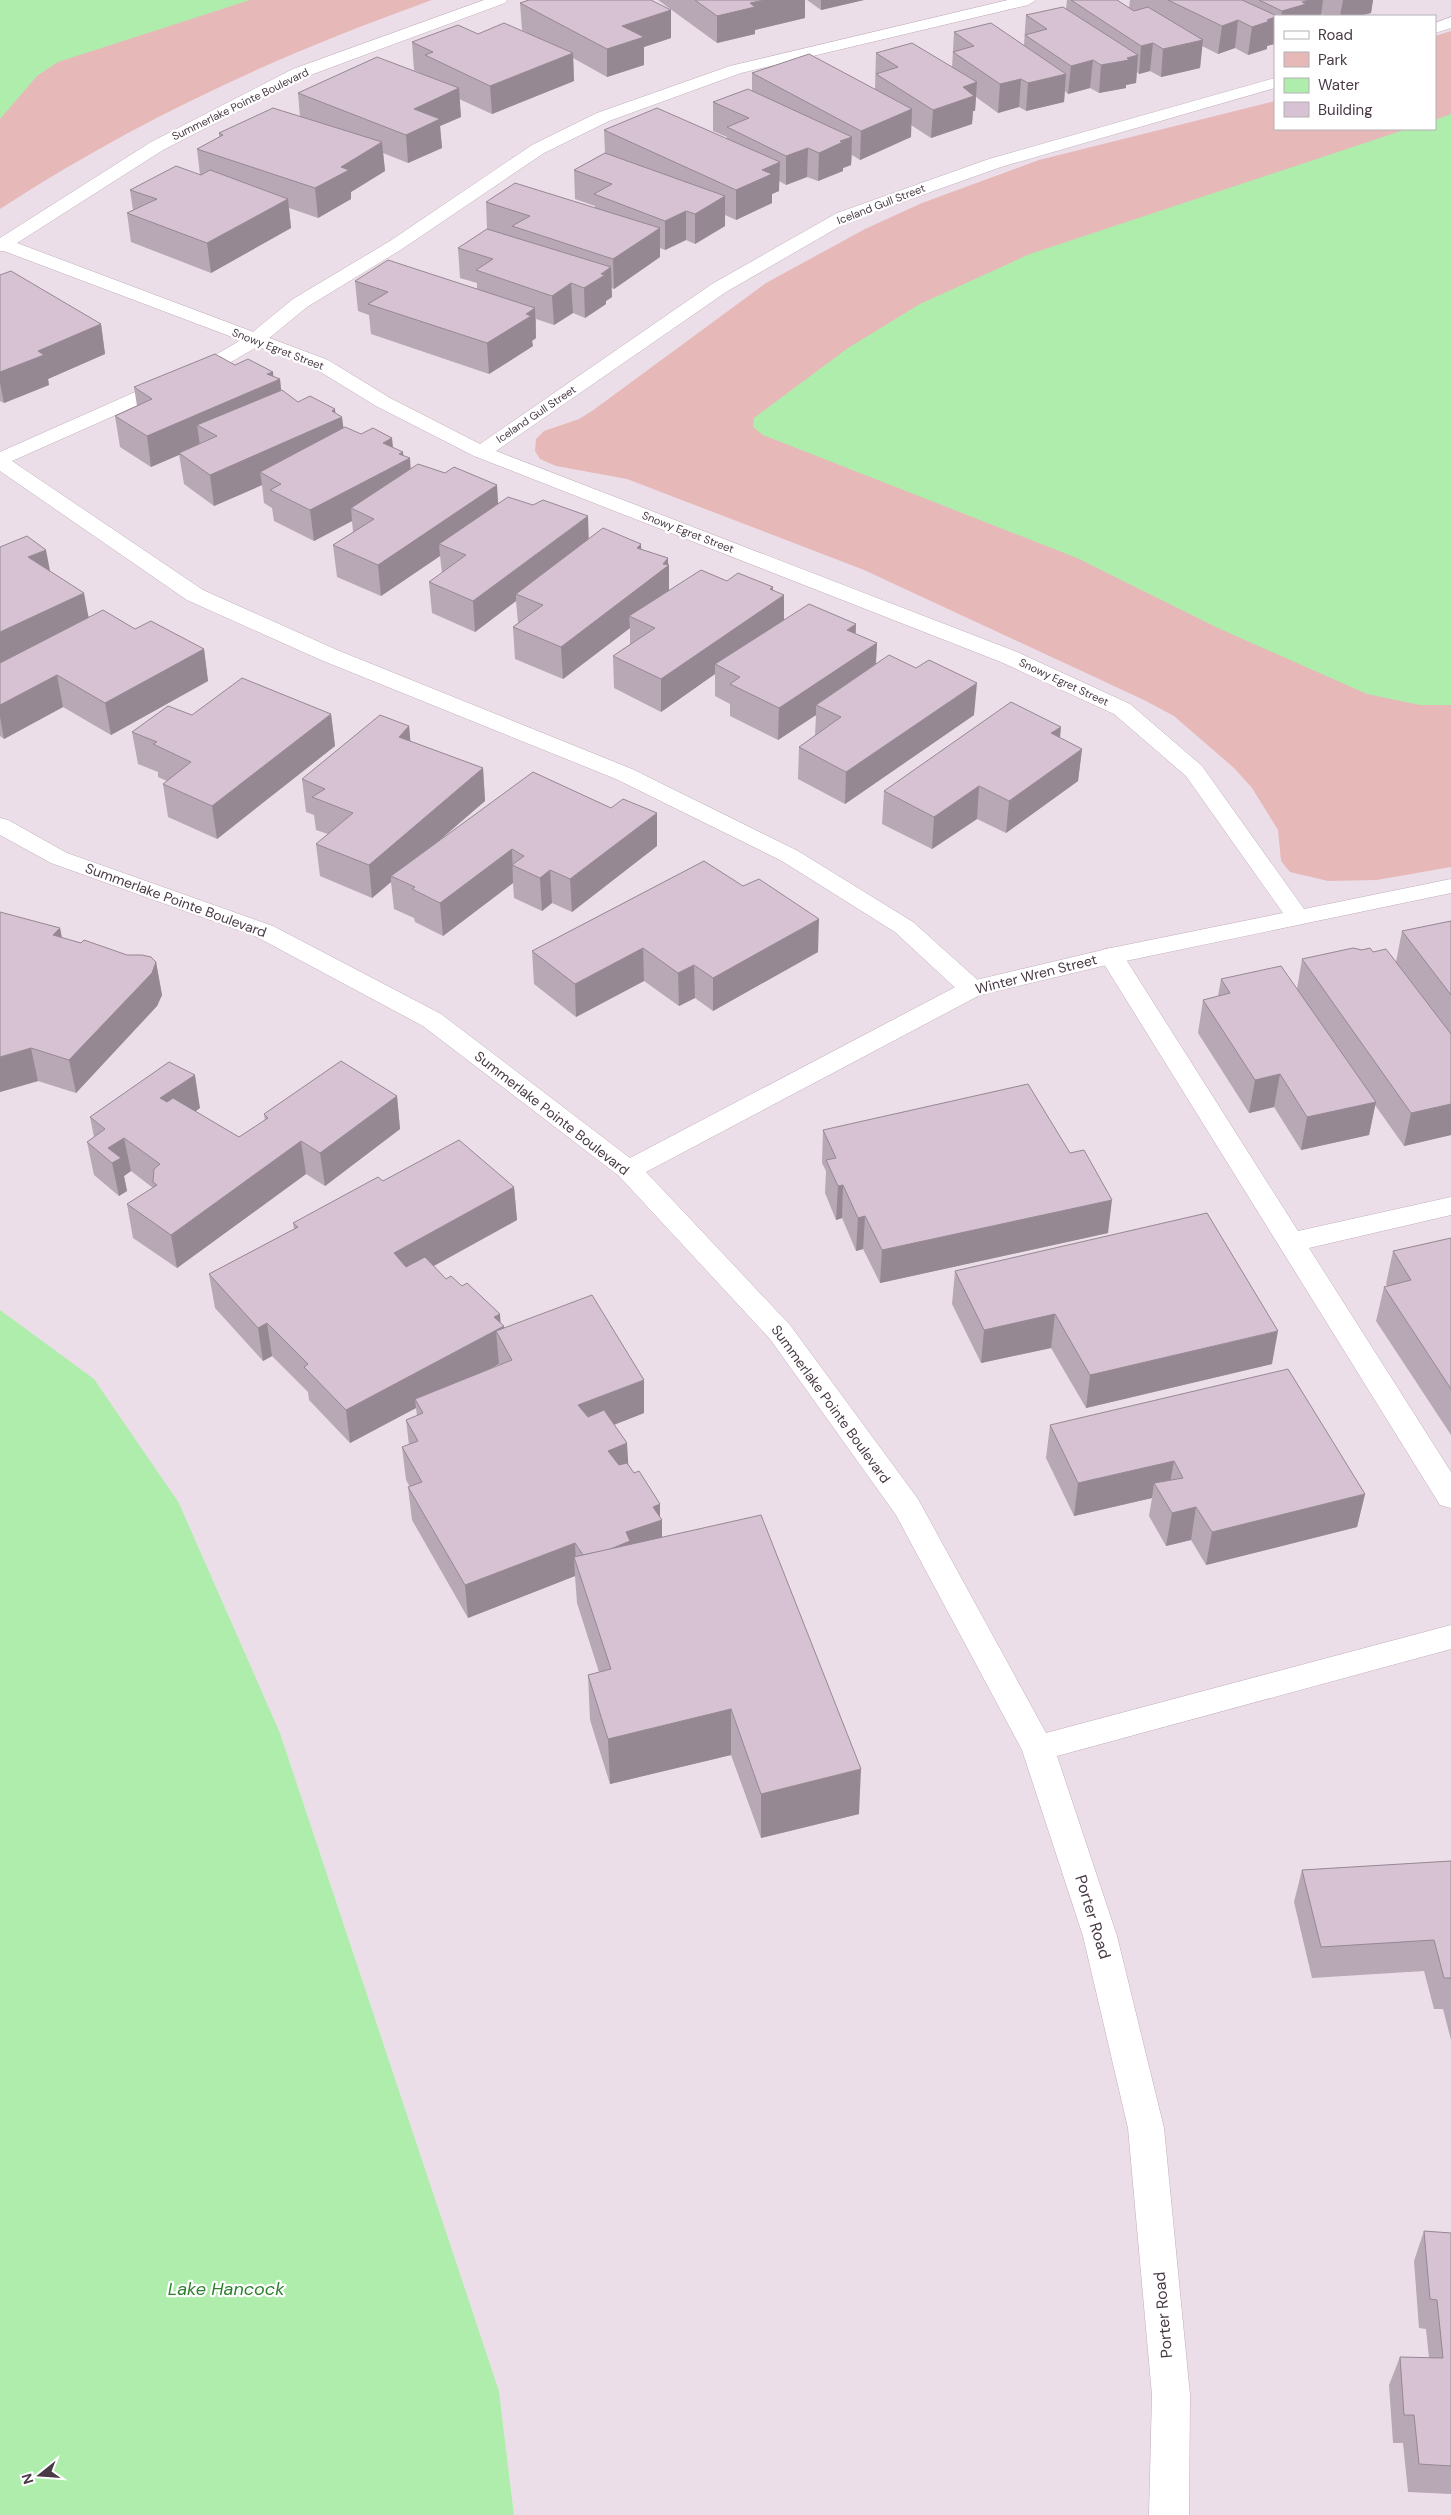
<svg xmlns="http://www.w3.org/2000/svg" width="1451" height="2515" font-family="'DM Sans',sans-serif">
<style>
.residential{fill:#ecdee9;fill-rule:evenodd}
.green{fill:#e6b9b8}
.water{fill:#afedad}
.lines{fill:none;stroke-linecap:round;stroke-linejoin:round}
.service-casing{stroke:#c0afbc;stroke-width:1}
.minor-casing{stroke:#c0afbc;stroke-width:1}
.service{fill:#fff;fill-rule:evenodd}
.minor{fill:#fff;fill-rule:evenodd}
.wall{fill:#b8a7b5;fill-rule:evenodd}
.shaded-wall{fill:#968893}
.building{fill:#d6c2d2;stroke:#968893}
.labels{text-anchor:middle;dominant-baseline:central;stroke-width:4.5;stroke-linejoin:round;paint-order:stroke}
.far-street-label{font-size:11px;fill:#493a46;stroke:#fff}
.street-label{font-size:14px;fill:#493a46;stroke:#fff}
.near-street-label{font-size:16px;fill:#493a46;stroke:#fff}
.near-water-label{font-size:18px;font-style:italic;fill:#2d802d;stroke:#fff}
</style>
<rect width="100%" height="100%" fill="#f5ecf3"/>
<path class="residential" d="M0,0H1451V2515H514L499,2391L280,1733L179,1503L0,1314ZM1275,16H1435V129H1275Z"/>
<g class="green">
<path d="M0,0H432C276,56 140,118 0,209Z"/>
<path d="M1451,31V867L1377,880L1328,881L1290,872L1281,861L1278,830L1252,788L1234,768L1174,716L1144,700L864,570L627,479L556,466L540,459L535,451L536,439L544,431L579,419L592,411L766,283L865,229L922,203L1039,160L1275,101V129H1435V36Z"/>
</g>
<g class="water">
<path d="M0,0H250L58,62L37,76L0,119Z"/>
<path d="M1451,114V705H1420L1367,694L1218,628L1077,558L763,435L753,427L754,418L848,348L920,304L1030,254L1407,129H1435V120Z"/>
<path d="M0,1310L94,1379L179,1503L280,1733L499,2391L514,2515H0Z"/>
</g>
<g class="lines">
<g class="service-casing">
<g id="service">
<path d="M1008,0H1036L1028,5L741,73L609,121L544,153L402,249L307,307L262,344L219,369L12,461L203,590L337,650L632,769L798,851L913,922L981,983L985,989L981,995L972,997L963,995L895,932L782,861L616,779L321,660L187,600L0,471V452L205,361L248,336L293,299L390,241L532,145L597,113L730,66Z"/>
<path d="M1111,948L1120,950L1298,1231L1451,1197V1215L1309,1248L1451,1472V1508L1440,1505L1099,956L1102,950Z"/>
</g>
</g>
<g class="minor-casing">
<g id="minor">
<path d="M484,0H507L505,3L305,77L163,150L17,243L328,360L390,398L480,444L712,284L837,213L989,159L1275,78V88L1001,167L849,221L726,292L496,451L1017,652L1130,704L1202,766L1304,909L1451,879V893L1111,964L980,995L646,1172L790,1325L918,1499L1046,1733L1451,1625V1649L1057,1756L1117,1936L1164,2128L1190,2395L1189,2515H1149L1152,2395L1128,2128L1083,1936L1022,1750L896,1515L770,1339L619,1176L423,1026L255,936L51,863L0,835V818L8,820L67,853L273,926L441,1014L630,1158L963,983L1111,948L1283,913L1186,776L1114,714L1001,662L474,456L376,406L314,368L4,251H0V238L151,142L293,69Z"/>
<path d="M1451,17V28L1435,33V23Z"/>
</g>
</g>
<use href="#service" class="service"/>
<use href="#minor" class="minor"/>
</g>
<g class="wall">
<path d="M658,0H805V18L755,30V34L717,43Z"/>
<path d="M807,0H864L821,10Z"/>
<path d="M1067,0H1117L1129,8L1130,0H1373L1371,13L1359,16H1326L1321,14V16H1275V37L1274,44L1267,46V49L1248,55L1235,48L1218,54L1202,46L1200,68L1161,77L1150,71L1139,74L1137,72L1136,83L1126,85V88L1099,93L1090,88L1068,94L1065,91L1064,102L1026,111L1019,107L998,113L976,97L975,111H973L972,124L931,138L911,125V137L860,160L852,155L851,165L843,168V171L818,181L807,177L786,185L779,181V191L772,194V203L736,220L725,215V226L695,244L686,240L665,250L660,248V257L614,289L611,288L612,297L606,301V304L585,318L573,313L554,325L536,319V338L532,341L533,346L489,374L371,334L369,315L358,311L355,281L477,289V283L460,278L458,248L487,229L486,202L595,208V206L575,199L574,170L605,153L604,130L727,139V137L713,131V102L752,91V73L875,89L876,53L952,68L954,32L1024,45L1026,15L1066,9Z"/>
<path d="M520,3L671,10V38L644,47V65L607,77L573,58L574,81L492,114L459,99L461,117L440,126L442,148L408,163L383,153L385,171L351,192V199L318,218L289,208L291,228L211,273L131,242L127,213L133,210L130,190L200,175L197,149L219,137V133L300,117L298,93L426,76L414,70L412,42L478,34H529L522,30Z"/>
<path d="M0,275L101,324L105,354L48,379L49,385L4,403L0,401Z"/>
<path d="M235,365L280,379L281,391L298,402L335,409V413L344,428L393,448L404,456L410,469L588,540L641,549L668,558L669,590L727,581L773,587V590L784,620L856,634L877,643L876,664L974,715L845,804L798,779L799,747L815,736L816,715L778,740L730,716V704L715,696V674L661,712L614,688L613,656L630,644V628L563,679L515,659L513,627L518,623L516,601L475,632L432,613L429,582L442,573L440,556L381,596L337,577L333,545L353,532L352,521L314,541L274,521L272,508L264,503L262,485L214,506L184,484L179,454L151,467L120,447L115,416L137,406L134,387Z"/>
<path d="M0,547L50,571L89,617L135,629L204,649L208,681L111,735L63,707L4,739L0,736Z"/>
<path d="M331,714L335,746L217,839L168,817L163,784L167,781L158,777V772L138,764L132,732L192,715Z"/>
<path d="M409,726L410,741L483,768L485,801L437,842L657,846L572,912L552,903L542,911L514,898L513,883L443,936L415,922L414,918L394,909L391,882L372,898L320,876L316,844L328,834L316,830L314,815L306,812L302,779Z"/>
<path d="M1060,738L1082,749L1078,781L1006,833L977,819L932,849L882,824L884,791Z"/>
<path d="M704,861L818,952L713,1011L695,998L679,1006L644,981L576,1017L534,984L532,951Z"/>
<path d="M1451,921V1135L1404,1146L1375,1105L1369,1135L1301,1150L1274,1107L1249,1113L1198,1033L1203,1000L1218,996L1221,979L1297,989L1302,959L1373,952L1396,962L1402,931Z"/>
<path d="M60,928L62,938L127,955L156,962L162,995L157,1006L76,1093L38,1081L0,1092Z"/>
<path d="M397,1096L400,1129L325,1186L306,1174L177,1268L133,1238L127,1204L153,1188L131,1171L124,1176L127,1191L119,1196L94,1175L87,1142L94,1137L90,1117L200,1108L195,1112L239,1137L265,1121L264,1114Z"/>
<path d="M823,1130L1108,1233L880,1283L863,1249L856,1251L842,1218L836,1220L825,1193L826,1171L822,1163Z"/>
<path d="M383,1181L514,1187L517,1220L434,1266L446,1279L504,1326V1328L644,1380V1413L614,1425L628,1464L660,1517L662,1537L859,1814L761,1838L731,1755L610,1784L590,1720L588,1675L599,1672L577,1603L575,1576L468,1618L412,1520L408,1487H410L406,1480L402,1447L409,1445L406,1420L417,1416L416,1408L350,1443L309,1400L308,1392L272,1356L263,1361L215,1308L209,1274L294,1229L293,1223ZM499,1364V1366L484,1372Z"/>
<path d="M1451,1238V1435L1376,1321L1384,1287L1387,1286L1386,1284L1393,1251Z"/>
<path d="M955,1271L1272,1364L1086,1408L1051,1348L981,1363L952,1304Z"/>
<path d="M1050,1425L1365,1494L1357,1527L1206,1565L1191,1540L1166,1546L1149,1516L1152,1498L1074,1516L1046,1458Z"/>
<path d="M1451,1861V2040L1443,2009H1434L1424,1971L1312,1978L1294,1902L1302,1870Z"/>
<path d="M1424,2231L1451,2233V2494L1408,2492L1403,2443H1393L1389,2385L1400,2357L1429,2358L1426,2329L1419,2328L1414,2261Z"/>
</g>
<g class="shaded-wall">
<path d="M765,0H805V18L755,30V34L717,43V16L750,3Z"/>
<path d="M821,0H864L821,10Z"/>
<path d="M1309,0H1323L1321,16H1281L1282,11Z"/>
<path d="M1343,0H1373L1371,13L1359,16H1340Z"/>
<path d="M671,10V38L644,47V65L607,77V49L622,26Z"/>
<path d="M1275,17V37L1274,44L1267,46V49L1248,55L1252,27L1267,20Z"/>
<path d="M1238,20L1235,48L1218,54L1222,26Z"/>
<path d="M1203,40L1200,68L1161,77L1163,49Z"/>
<path d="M1153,43L1150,71L1139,74L1141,46Z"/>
<path d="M573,53L574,81L492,114L490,86Z"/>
<path d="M1138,55L1136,83L1126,85V88L1099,93L1101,65Z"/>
<path d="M1093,60L1090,88L1068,94L1071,66Z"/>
<path d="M1066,74L1064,102L1026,111L1028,83Z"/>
<path d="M1021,79L1019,107L998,113L1000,84Z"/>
<path d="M977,82L975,111H973L972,124L931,138L933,110L963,87Z"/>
<path d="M459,88L461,117L440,126L442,148L408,163L406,135L414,109Z"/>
<path d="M912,109L911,137L860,160L861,131Z"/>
<path d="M852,137L851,165L843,168V171L818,181L819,153L840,141Z"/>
<path d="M382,142L385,171L351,192V199L318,218L315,188L341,167Z"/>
<path d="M808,148L807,177L786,185V156Z"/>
<path d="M780,162L779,191L772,194V203L736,220V190L762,170Z"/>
<path d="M725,196V226L695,244V214Z"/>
<path d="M288,199L291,228L211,273L207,243Z"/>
<path d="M686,211V240L665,250V221Z"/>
<path d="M660,228V257L614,289L613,259Z"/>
<path d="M611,267L612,297L606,301V304L585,318L584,288Z"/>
<path d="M571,283L573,313L554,325L552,296Z"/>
<path d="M535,308L536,338L532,341L533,346L489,374L487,343Z"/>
<path d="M101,324L105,354L48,379L49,385L4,403L0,383V372L38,351Z"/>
<path d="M273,372L274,382L280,379L283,410L197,425L200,446L151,467L147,436L267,374Z"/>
<path d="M335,409L336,420L342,417L346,447L260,472L262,485L214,506L210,475Z"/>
<path d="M392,438L395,466L399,454L403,452L404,461L410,458L412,489L351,508L352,521L314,541L310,510L383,443Z"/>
<path d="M497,485L499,516L439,544L440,556L381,596L378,565Z"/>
<path d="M588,516L589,547L516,594V601L475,632L473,601Z"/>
<path d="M641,544L642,575L637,548Z"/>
<path d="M46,550L52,581L28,557Z"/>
<path d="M668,558V566L669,565V597L629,616L630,628L563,679L561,647L663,564Z"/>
<path d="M773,587V603L784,595V627L715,664V674L661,712V679Z"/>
<path d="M84,593L90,625L0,667V632Z"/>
<path d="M856,624L855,656L847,630Z"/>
<path d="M877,643L875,675L816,705V715L778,740L779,708Z"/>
<path d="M204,649L208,681L111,735L105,703Z"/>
<path d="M57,675L63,707L4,739L0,717V705Z"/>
<path d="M977,683L974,715L845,804L846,772Z"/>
<path d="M331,714L335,746L217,839L212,806Z"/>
<path d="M409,726L412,758L399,737Z"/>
<path d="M1061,727L1058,759L1051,733Z"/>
<path d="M1082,749L1078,781L1006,833L1009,801Z"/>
<path d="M483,768L485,801L396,878L391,876V882L372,898L369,865Z"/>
<path d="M979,786L977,819L932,849L934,817Z"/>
<path d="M657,813V846L572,912L570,879Z"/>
<path d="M512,849L513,883L443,936L440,903Z"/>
<path d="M550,870L552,903L542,911L540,878Z"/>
<path d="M819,919L818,952L713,1011V978Z"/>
<path d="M60,928L66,961L53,935Z"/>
<path d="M643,948L644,981L576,1017L575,984Z"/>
<path d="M156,962L162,995L157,1006L76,1093L69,1060Z"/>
<path d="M694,965L695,998L679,1006L678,973Z"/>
<path d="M31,1048L38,1081L0,1092V1057Z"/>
<path d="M1280,1074L1274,1107L1249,1113L1255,1080Z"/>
<path d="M195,1075L200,1108L166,1131L160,1098Z"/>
<path d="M397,1096L400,1129L325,1186L320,1153Z"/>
<path d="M1376,1102L1369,1135L1301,1150L1307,1117Z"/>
<path d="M1451,1104V1135L1404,1146L1411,1113Z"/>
<path d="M124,1138L131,1171L124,1176L127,1191L119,1196L112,1163L108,1148Z"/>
<path d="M301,1141L306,1174L177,1268L171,1235Z"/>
<path d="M843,1185L842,1218L836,1220L838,1186Z"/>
<path d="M514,1187L517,1220L397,1286L394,1253Z"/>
<path d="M1112,1200L1108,1233L880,1283L882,1250Z"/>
<path d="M865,1216L863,1249L856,1251L858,1218Z"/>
<path d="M500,1314L501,1328L504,1326L506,1349L496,1331L499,1364L419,1406L415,1399L416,1408L350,1443L346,1410L494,1317Z"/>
<path d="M1055,1314L1051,1348L981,1363L984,1330Z"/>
<path d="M267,1323L272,1356L263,1361L258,1328Z"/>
<path d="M1278,1331L1272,1364L1086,1408L1090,1375Z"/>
<path d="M644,1380V1413L580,1438L578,1405Z"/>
<path d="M627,1443L629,1476L610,1484L608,1451Z"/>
<path d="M1174,1461L1168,1494L1154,1483L1152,1498L1074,1516L1078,1483Z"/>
<path d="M1365,1494L1357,1527L1206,1565L1212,1532Z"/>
<path d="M660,1504V1520H662V1553L586,1558L626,1532L653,1507Z"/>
<path d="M1196,1507L1191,1540L1166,1546L1172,1513Z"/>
<path d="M575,1543L576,1562L574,1557L575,1576L468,1618L465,1585Z"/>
<path d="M731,1709V1755L610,1784L608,1739Z"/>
<path d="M861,1769L859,1814L761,1838V1794Z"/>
</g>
<g class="building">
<path d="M529,0H651L671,10L622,26L644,37L607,49L520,3Z"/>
<path d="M695,0H765L750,3L755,7L717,16Z"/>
<path d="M1071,0H1117L1134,11L1148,7L1203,40L1163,49L1153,43L1141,46Z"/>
<path d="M1168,0H1242L1277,16H1275V17L1267,20L1270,21L1252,27L1238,20L1222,26Z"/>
<path d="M1259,0H1309L1302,2L1306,4L1282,11Z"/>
<path d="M1063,7L1138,55L1127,58L1129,60L1101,65L1093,60L1071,66L1025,35L1047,29L1026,15Z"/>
<path d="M504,23L573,53L490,86L425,55L433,52L412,42L458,25L478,34Z"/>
<path d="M991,23L1066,74L1028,83L1021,79L1000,84L953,52L974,46L954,32Z"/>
<path d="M912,43L977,82L963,87L974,96L933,110L876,74L898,67L876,53Z"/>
<path d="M809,54L912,109L861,131L752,73Z"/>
<path d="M377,57L459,88L414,109L440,119L406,135L298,93Z"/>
<path d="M748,89L852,137L840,141L843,142L819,153L808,148L786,156L727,127L749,118L713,102Z"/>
<path d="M273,108L382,142L341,167L349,170L315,188L197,149L223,135L219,133Z"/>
<path d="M657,108L780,162L762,170L772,174L736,190L604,130Z"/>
<path d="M605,153L725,196L695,214L686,211L665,221L594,194L612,184L574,170Z"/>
<path d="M176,166L201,175L210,170L288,199L207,243L127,213L157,199L130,190Z"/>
<path d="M515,183L660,228L613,259L512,226L530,216L486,202Z"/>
<path d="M487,229L611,267L601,274L605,275L584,288L571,283L552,296L476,270L493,259L458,248Z"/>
<path d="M388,260L535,308L526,314L531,316L487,343L368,304L388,292L355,281Z"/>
<path d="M11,271L101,324L38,351L44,355L0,372V275Z"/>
<path d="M215,354L235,365L248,359L273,372L267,374L280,379L147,436L115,416L152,399L134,387Z"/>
<path d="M282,390L298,402L310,396L335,409L332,411L342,417L210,475L179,453L217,436L197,425Z"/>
<path d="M345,427L361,434L373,428L392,438L383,443L403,452L399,454L410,458L310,510L270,490L281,484L260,472Z"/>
<path d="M418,464L445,473L454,467L497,485L378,565L333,545L374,519L351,508Z"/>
<path d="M508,497L533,505L543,500L588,516L473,601L429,582L466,555L439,544Z"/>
<path d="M603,528L641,544L637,548L668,558L663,564L669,565L561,647L513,627L543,605L516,594Z"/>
<path d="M27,536L46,550L28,557L84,593L0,632V547Z"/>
<path d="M701,570L727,581L738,573L773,587L770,589L784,595L661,679L613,656L655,628L629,616Z"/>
<path d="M809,604L856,624L847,630L877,643L779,708L730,684L740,677L715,664Z"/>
<path d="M103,610L135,629L151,621L204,649L105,703L57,675L0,705V663Z"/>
<path d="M889,655L916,668L929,660L977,683L846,772L799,747L841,717L816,705Z"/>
<path d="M242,678L331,714L212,806L163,784L191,762L153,744L157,742L132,732L168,706L192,715Z"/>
<path d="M1011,702L1061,727L1051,733L1082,749L1009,801L979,786L934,817L884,791Z"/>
<path d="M380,715L409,726L399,737L483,768L369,865L316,844L353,813L312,797L325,789L302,779Z"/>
<path d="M533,772L611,808L623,799L657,813L570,879L550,870L540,878L512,865L524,856L512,849L440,903L412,889L415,887L391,876Z"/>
<path d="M704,861L743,886L759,879L819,919L713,978L694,965L678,973L643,948L575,984L532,951Z"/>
<path d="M0,912L60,928L53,935L81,943L84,940L127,955H142L151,957L156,962L152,973L69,1060L31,1048L0,1057Z"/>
<path d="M1451,921V995L1402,931Z"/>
<path d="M1353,948L1362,950L1370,948L1373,952L1386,949L1451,1034V1104L1411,1113L1302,959Z"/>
<path d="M1281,966L1376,1102L1307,1117L1280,1074L1255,1080L1203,1000L1230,993L1221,979Z"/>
<path d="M341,1061L397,1096L320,1153L301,1141L171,1235L127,1204L157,1185L153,1182L154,1169L160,1164L124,1138L108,1148L121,1158L112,1163L87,1142L105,1129L90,1117L169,1062L195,1075L160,1098L167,1102L173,1098L239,1137L268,1118L264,1114Z"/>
<path d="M1028,1084L1070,1153L1084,1150L1112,1200L882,1250L865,1216L858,1218L843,1185L838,1186L826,1160L836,1158L823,1130Z"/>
<path d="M459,1140L514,1187L394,1253L406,1267L425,1257L446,1279L451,1276L462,1286L467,1283L500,1314L494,1317L504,1326L346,1410L304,1367L308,1364L267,1323L258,1328L209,1274L298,1227L293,1223L378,1177L383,1181Z"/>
<path d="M1207,1213L1278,1331L1090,1375L1055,1314L984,1330L955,1271Z"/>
<path d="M1451,1238V1389L1384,1287L1411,1280L1393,1251Z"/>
<path d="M592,1295L644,1380L578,1405L588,1417L604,1410L627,1443L608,1451L619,1465L627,1463L634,1473L639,1471L660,1504L653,1507L662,1520L626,1532L630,1541L608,1550L583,1555L575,1543L465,1585L408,1487L422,1482L402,1447L418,1441L406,1420L423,1413L415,1399L512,1360L496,1331Z"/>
<path d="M1288,1369L1365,1494L1212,1532L1196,1507L1172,1513L1154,1483L1183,1478L1174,1461L1078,1483L1050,1425Z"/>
<path d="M761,1515L861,1769L761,1794L731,1709L608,1739L588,1675L611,1669L574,1557Z"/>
<path d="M1451,1861V1978H1444L1434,1940L1321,1947L1302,1870Z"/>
<path d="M1424,2231L1451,2233V2466L1419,2464L1414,2415H1404L1400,2357L1443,2358L1437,2300L1430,2299Z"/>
</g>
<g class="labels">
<g class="far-street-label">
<text transform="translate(240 104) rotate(-26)">Summerlake Pointe Boulevard</text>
<text transform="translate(881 204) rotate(-21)">Iceland Gull Street</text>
<text transform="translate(278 349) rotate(21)">Snowy Egret Street</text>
<text transform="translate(536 414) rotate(-34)">Iceland Gull Street</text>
<text transform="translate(688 532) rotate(21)">Snowy Egret Street</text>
<text transform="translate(1064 682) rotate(25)">Snowy Egret Street</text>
</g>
<g class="street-label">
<text transform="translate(176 900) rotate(20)">Summerlake Pointe Boulevard</text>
<text transform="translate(1036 974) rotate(-14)">Winter Wren Street</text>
<text transform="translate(552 1113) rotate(38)">Summerlake Pointe Boulevard</text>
<text transform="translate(831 1404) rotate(54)">Summerlake Pointe Boulevard</text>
</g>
<g class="near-street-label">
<text transform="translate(1093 1917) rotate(73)">Porter Road</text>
<text transform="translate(1163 2315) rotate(-95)">Porter Road</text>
</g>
<g class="near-water-label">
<text x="226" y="2289">Lake Hancock</text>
</g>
</g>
<rect x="1274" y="15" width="162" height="115" fill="#ffffff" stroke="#b6b0b5"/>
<rect x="1284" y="31" width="25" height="8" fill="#ffffff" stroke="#b6b0b5"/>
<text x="1318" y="40" font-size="15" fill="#493a46">Road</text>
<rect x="1284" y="52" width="25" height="15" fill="#e6b9b8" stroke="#b6b0b5"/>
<text x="1318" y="65" font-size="15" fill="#493a46">Park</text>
<rect x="1284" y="78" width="25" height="15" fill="#afedad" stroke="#b6b0b5"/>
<text x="1318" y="90" font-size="15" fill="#493a46">Water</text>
<rect x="1284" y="102" width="25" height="15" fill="#d6c2d2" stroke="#b6b0b5"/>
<text x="1318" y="115" font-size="15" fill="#493a46">Building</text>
<g transform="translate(40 2475) rotate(253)" stroke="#ffffff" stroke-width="4" paint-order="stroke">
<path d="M0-4L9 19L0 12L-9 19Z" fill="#493a46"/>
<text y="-8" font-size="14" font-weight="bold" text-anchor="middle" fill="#493a46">N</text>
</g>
</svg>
